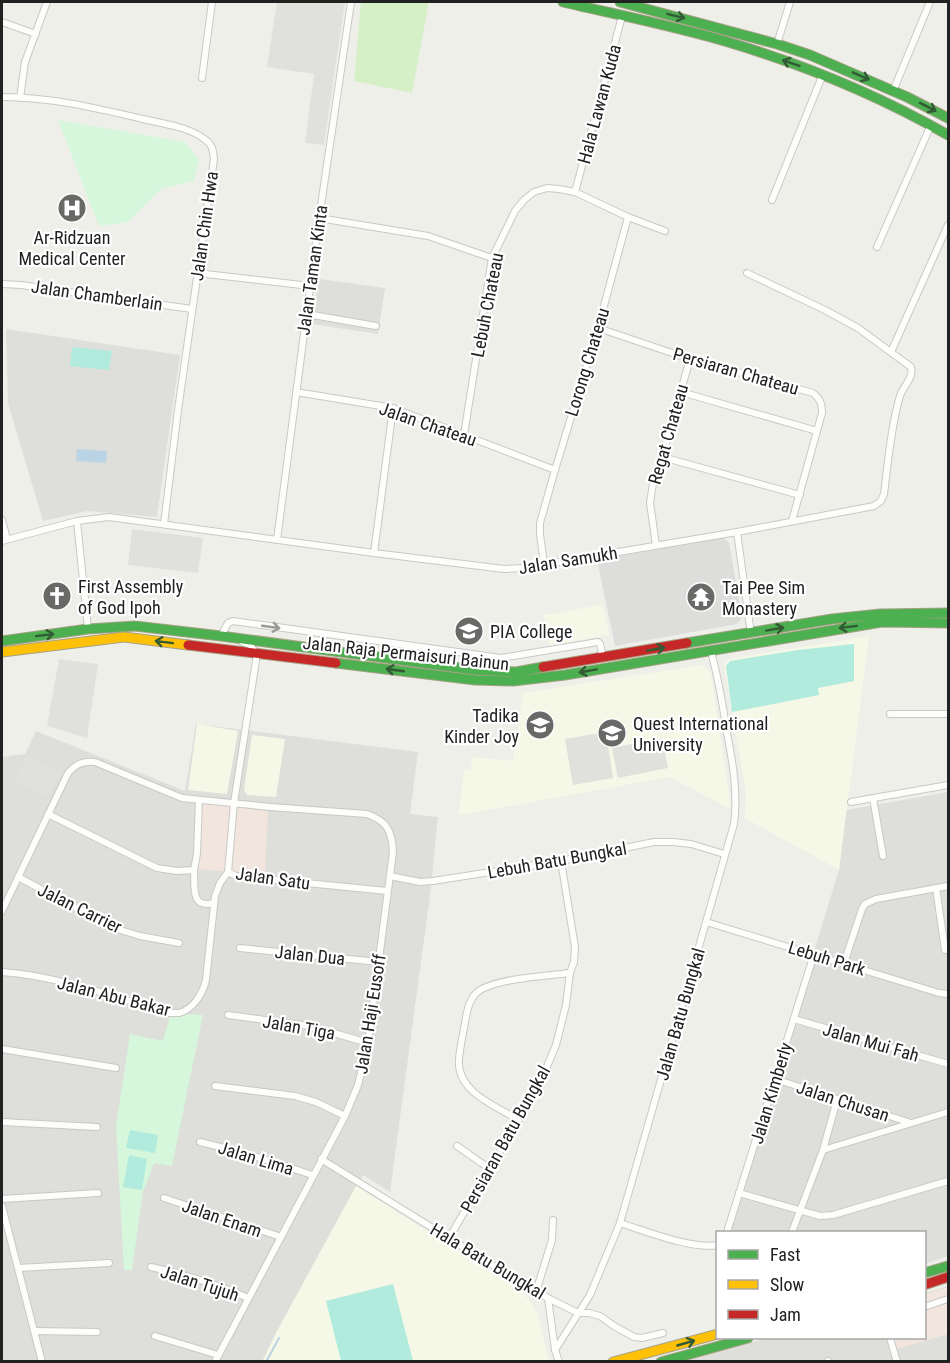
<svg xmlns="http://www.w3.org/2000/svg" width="950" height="1363" font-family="'Roboto Condensed',sans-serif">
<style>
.residential{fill:#dededb}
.commercial{fill:#f2e5de}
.education{fill:#f5f8e6}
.religious{fill:#dddddb}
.grass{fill:#d5f0c6}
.park{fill:#d6f7dc}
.pitch{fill:#b1ebdd}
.parking{fill:#e0e0dd}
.water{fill:#bad4e5}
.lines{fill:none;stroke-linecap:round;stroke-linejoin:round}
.stream{stroke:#bad4e5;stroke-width:2}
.street-casing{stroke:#c8c8c6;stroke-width:8}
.fast-casing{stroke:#a6a185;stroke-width:11}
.slow-casing{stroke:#a6a185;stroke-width:11}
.jam-casing{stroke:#a6a185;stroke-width:11}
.street{stroke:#fdfdfc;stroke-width:6}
.fast{stroke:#4caf50;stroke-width:9}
.slow{stroke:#ffc107;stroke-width:9}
.jam{stroke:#c62828;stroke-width:9}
.oneway{stroke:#325a34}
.oneway2{stroke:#9a9a99}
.labels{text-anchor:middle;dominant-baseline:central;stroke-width:4.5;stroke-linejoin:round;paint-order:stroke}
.street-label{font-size:18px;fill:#212121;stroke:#fff}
.poi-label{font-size:18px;fill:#212121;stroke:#fff;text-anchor:start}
</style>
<rect width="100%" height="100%" fill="#efefea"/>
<g class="residential">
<path d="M319,279L385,288L378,334L312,324Z"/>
<path d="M6,329L180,355L157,517L87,511L43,521L8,403Z"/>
<path d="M196,724L418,752L410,814L438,817L431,888L390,1192L363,1175L265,1361H2V757L25,754L36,731L185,791Z"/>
<path d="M948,792V1256L925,1264L924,1232H727L839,870L846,810Z"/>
<path d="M948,1286V1361L690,1362L691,1359L768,1338H924L925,1293Z"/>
</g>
<g class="commercial">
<path d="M200,801L268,808L265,875L196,869Z"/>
<path d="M948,1287V1334L894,1350L890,1338H924L925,1294Z"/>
</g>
<g class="education">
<path d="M600,605L604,609L609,635L549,645L544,615Z"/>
<path d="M869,636L839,870L745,818L746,792L724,665L729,659Z"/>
<path d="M702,665L711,673L731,809L669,777L459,815L464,769L470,770L473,757L513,761L523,693Z"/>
<path d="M197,724L238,731L227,794L188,790Z"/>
<path d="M252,735L285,739L276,797L247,795L244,790Z"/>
<path d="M356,1186L523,1292L537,1312L549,1361L262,1362L277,1331Z"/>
</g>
<path class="religious" d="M723,538L729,542L742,618L737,624L615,646L597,560Z"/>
<path class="grass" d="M361,2H429L412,93L354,81Z"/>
<g class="park">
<path d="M58,120L185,142L199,160L194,181L161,189L128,222L99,226Z"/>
<path d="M192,1014L203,1015L172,1166L154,1163L143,1192L132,1270H124L116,1126L130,1034L163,1041L170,1016Z"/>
</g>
<g class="pitch">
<path d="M72,347L112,351L109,370L70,366Z"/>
<path d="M854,644V681L818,688L819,695L732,712L726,666L730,661L798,650Z"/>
<path d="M130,1130L158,1135L155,1153L126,1148Z"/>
<path d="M129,1155L147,1159L142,1190L123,1187Z"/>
<path d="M393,1284L413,1361H341L326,1301Z"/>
</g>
<g class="parking">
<path d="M277,2H345L324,145L305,143L314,74L267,67Z"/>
<path d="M132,529L203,538L198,573L128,565Z"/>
<path d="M59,659L98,664L87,738L47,726Z"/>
<path d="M606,732L613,778L573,785L565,739Z"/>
<path d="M662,738L668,768L618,778L612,748Z"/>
<path d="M27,755L61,772L47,797L14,780Z"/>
</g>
<path class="water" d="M77,449L107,451L106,463L76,461Z"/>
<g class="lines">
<path class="stream" d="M266,1362L279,1338"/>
<g class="street-casing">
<g id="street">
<path d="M2,22L36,34"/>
<path d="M777,44L790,2"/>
<path d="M202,78L212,2"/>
<path d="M893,91L930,2"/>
<path d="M2,97C50,97 96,108 143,119C164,124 192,127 208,142C213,146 213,152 214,159L178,410L164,524"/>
<path d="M20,98L25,62L47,2"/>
<path d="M575,192L622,16"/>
<path d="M772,200L823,74"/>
<path d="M628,217L665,231"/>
<path d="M319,218L428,236L492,258"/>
<path d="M877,247L931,125"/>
<path d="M197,273L310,286"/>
<path d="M2,284L21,285L192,309"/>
<path d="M307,314L376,326"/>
<path d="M598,328L690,359L813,393C820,399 822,403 822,413L792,521"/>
<path d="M891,352L948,225"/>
<path d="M296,392L393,408L555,470"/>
<path d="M681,392L817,431"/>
<path d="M464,435L492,258L515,211L524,200L534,192L547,188L559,189L575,192L628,217L598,328L555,470L540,523V534L544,565"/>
<path d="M662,457L800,495"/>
<path d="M2,520L7,539"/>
<path d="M77,521L88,629"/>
<path d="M737,532L751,634"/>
<path d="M277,540L319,219L351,2"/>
<path d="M2,541L77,521L109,517L374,553L504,569L524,568L737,532L874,506L881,501L884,494C888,463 891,426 900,396C903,386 914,378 911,367L858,328L825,310L747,273"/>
<path d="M656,545L650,503L653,483L662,457L690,359"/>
<path d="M374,553L393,408"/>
<path d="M221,636L228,623L233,621L501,658L598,642L600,644L603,658"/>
<path d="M242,642L250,645L257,654L234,803L228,872L236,876L387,891"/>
<path d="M890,714H948"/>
<path d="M873,798L883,856"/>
<path d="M851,802L948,785"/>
<path d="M48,814L157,868L177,871L194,870L197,854L199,800"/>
<path d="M194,870C195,887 190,909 214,903"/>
<path d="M390,876L420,882L433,881L561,861L654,842H673L691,844L724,854"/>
<path d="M18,877L114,928L140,936L179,943"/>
<path d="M936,888L945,950"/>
<path d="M2,911L68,773C76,764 82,761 95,762L182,798L270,807L367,814C387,821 392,831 393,852L368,1043L358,1085L345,1116L215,1362"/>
<path d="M706,922L939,993L948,994"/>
<path d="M240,948L379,962"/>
<path d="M844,963L862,909L865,904L876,899L948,886"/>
<path d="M2,972C58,976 115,997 169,1013C172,1013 175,1013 179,1013C193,1010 203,993 206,980L215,896L220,883L228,872"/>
<path d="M228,1015L310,1026L368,1043"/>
<path d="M794,1019L948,1064"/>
<path d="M2,1049L116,1068"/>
<path d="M775,1079L911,1123"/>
<path d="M215,1086L295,1096L316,1102L345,1116"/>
<path d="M519,1120C496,1106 456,1092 459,1059C460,1047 463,1034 465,1023C467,1009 470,994 484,988C506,978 545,976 570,973"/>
<path d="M2,1122L97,1127"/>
<path d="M200,1142C239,1151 275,1162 312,1175"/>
<path d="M457,1146L490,1169"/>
<path d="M823,1150L948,1112"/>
<path d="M321,1159L536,1292L578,1313H589L600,1316L614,1326L634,1337L642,1338L663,1333"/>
<path d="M739,1193L820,1216L833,1215L948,1181"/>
<path d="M164,1198L281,1237"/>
<path d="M2,1199L98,1193"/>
<path d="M2,1206L42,1362"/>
<path d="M620,1223C645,1231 693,1250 718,1245"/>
<path d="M727,1232L814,954"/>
<path d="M792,1232L823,1150L837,1100"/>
<path d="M449,1238L541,1081L556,1045L566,1005L570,973L574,962L575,947L561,861"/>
<path d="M151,1267C187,1275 214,1283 248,1298"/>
<path d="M18,1268L109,1263"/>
<path d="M536,1292L552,1240L553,1220"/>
<path d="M548,1298L555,1350L559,1362"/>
<path d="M924,1307L948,1299"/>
<path d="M34,1331L97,1332"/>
<path d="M155,1336L218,1355"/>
<path d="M890,1338L897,1362"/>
<path d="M555,1350L590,1295L620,1223L734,824C738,793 733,764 727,733C723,705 718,678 711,651"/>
<path d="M828,1361V1362"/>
</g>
</g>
<g class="fast-casing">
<g id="fast">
<path d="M563,2C618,15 674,26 728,42C805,65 878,95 948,135"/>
<path d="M620,2L777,44L810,55L907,97L948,118"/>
<path d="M2,641L88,629L135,626L221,636L475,670L516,672L543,667"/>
<path d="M687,643L832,619L880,614L948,613"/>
<path d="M336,663L475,680L513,681L565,675L882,622L948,623"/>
<path d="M924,1273L948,1266"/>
<path d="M661,1362L748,1338"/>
</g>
</g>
<g class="slow-casing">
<g id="slow">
<path d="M2,652L124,637L188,645"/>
<path d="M613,1362L718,1334"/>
</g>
</g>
<g class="jam-casing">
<g id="jam">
<path d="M188,645L336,663"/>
<path d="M543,667L687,643"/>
<path d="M924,1285L948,1277"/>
</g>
</g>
<use href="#street" class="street"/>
<use href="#fast" class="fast"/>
<use href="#slow" class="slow"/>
<use href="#jam" class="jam"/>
</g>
<defs><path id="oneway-shaft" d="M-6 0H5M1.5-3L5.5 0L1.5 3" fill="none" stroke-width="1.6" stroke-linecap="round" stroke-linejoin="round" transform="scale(1.5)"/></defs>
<g class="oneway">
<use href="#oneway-shaft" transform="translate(676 16) rotate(14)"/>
<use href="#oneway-shaft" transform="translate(791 63) rotate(-161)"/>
<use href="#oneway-shaft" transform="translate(861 76) rotate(24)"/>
<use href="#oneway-shaft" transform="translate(928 107) rotate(27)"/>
<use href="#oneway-shaft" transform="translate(848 627) rotate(173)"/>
<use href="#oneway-shaft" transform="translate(775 629) rotate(-10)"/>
<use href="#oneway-shaft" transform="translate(45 635) rotate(-7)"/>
<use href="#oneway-shaft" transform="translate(164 642) rotate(-173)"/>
<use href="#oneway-shaft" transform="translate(656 649) rotate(-10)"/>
<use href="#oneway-shaft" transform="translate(395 670) rotate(-172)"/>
<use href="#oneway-shaft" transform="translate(588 671) rotate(170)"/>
<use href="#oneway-shaft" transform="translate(686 1343) rotate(-16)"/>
</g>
<use class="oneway2" href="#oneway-shaft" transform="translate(271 627) rotate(8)"/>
<defs>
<g id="hospital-disc" transform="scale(1.5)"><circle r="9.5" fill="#696967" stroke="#fff"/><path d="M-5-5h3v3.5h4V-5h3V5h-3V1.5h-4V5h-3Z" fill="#fff"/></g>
<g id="church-disc" transform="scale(1.5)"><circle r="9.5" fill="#696967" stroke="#fff"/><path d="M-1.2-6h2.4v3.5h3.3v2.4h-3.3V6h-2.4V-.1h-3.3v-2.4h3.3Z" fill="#fff"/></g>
<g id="temple-disc" transform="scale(1.5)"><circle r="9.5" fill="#696967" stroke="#fff"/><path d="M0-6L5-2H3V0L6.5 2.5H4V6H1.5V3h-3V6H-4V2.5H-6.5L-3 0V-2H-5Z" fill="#fff"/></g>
<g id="university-disc" transform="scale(1.5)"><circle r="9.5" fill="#696967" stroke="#fff"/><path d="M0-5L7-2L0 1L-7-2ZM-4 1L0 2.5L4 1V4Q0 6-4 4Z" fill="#fff"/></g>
<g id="school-disc" transform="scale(1.5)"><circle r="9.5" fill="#696967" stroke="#fff"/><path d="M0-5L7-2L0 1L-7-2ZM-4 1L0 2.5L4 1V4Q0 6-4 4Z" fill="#fff"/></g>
</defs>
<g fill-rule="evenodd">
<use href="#hospital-disc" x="72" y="208"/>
<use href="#church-disc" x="57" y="596"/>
<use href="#temple-disc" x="701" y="597"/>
<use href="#university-disc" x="469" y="631"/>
<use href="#school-disc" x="540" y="725"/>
<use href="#university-disc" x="612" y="733"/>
</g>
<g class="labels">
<g class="street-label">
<text transform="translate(599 104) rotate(-75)">Hala Lawan Kuda</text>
<text transform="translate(204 226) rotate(-82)">Jalan Chin Hwa</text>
<text transform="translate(312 270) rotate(-82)">Jalan Taman Kinta</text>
<text transform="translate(97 295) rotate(8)">Jalan Chamberlain</text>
<text transform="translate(487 305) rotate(-79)">Lebuh Chateau</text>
<text transform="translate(587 362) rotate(-73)">Lorong Chateau</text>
<text transform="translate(736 371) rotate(16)">Persiaran Chateau</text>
<text transform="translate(428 424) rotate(19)">Jalan Chateau</text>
<text transform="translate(668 434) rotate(-74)">Regat Chateau</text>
<text transform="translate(568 560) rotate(-9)">Jalan Samukh</text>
<text transform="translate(406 653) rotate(6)">Jalan Raja Permaisuri Bainun</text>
<text transform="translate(557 860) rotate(-10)">Lebuh Batu Bungkal</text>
<text transform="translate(273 878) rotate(8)">Jalan Satu</text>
<text transform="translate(80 908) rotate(26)">Jalan Carrier</text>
<text transform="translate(310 955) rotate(6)">Jalan Dua</text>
<text transform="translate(827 958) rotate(17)">Lebuh Park</text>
<text transform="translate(114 996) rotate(14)">Jalan Abu Bakar</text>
<text transform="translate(370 1014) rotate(-81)">Jalan Haji Eusoff</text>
<text transform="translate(680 1014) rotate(-74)">Jalan Batu Bungkal</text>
<text transform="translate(299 1027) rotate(10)">Jalan Tiga</text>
<text transform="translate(871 1042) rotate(16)">Jalan Mui Fah</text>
<text transform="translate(771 1093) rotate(-73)">Jalan Kimberly</text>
<text transform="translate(843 1101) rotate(18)">Jalan Chusan</text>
<text transform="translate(505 1139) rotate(-61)">Persiaran Batu Bungkal</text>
<text transform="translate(256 1158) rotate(17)">Jalan Lima</text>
<text transform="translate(222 1218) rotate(19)">Jalan Enam</text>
<text transform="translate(488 1261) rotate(31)">Hala Batu Bungkal</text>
<text transform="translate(200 1283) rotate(18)">Jalan Tujuh</text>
</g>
<g class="poi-label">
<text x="72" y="237" text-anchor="middle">Ar-Ridzuan<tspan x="72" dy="21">Medical Center</tspan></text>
<text x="78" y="586">First Assembly<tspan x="78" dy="21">of God Ipoh</tspan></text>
<text x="722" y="587">Tai Pee Sim<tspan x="722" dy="21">Monastery</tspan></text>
<text x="490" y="631">PIA College</text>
<text x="519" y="715" text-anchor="end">Tadika<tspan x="519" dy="21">Kinder Joy</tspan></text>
<text x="633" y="723">Quest International<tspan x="633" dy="21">University</tspan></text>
</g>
</g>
<rect width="950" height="1363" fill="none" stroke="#212121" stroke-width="6"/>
<rect x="716" y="1231" width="210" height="108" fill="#ffffff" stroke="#a6a6a6" stroke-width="1.5"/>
<rect x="728" y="1250" width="30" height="9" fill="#4caf50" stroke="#a6a6a6" stroke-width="1.5"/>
<text x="770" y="1261" font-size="18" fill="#212121">Fast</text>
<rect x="728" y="1280" width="30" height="9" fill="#ffc107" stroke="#a6a6a6" stroke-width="1.5"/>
<text x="770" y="1291" font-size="18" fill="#212121">Slow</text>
<rect x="728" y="1310" width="30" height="9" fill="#c62828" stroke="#a6a6a6" stroke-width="1.5"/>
<text x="770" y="1321" font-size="18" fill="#212121">Jam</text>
</svg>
